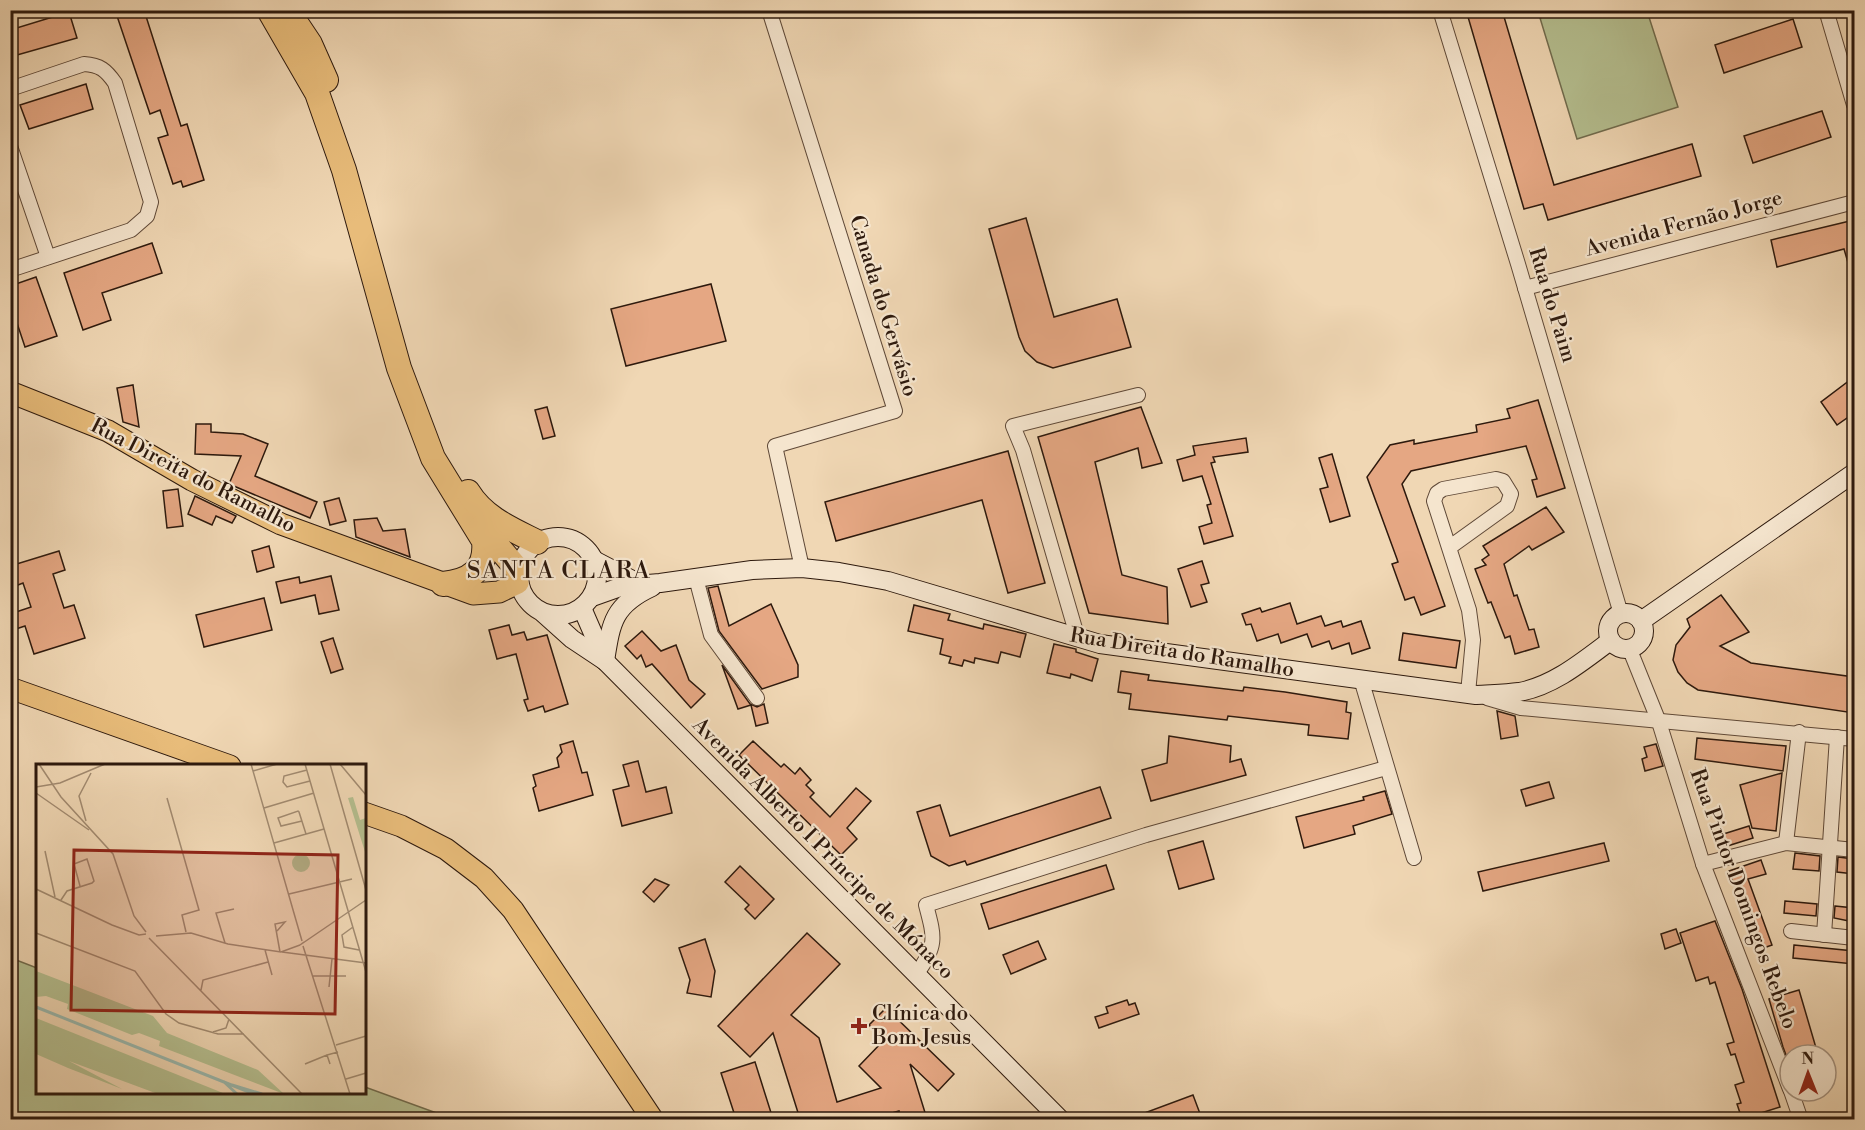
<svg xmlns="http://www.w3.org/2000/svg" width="1865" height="1130" font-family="'Libre Bodoni',serif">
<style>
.green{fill:#b5bf90;stroke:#716c4e;stroke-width:1.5}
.building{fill:#e5a783;stroke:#2d190d;stroke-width:1.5}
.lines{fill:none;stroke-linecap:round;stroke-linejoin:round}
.street-casing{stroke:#5e4837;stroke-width:16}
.secondary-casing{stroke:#2d190d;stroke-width:20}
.primary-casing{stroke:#2d190d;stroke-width:23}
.highway-casing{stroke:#2d190d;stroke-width:26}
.street{stroke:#f5e5ce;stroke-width:14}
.secondary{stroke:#f5e5ce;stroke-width:18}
.primary{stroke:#e8bc7a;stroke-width:21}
.highway{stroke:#e8bc7a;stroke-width:24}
.poi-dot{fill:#8f2418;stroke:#f5e5ce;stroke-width:2}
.labels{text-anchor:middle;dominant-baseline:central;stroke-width:4.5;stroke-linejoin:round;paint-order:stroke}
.street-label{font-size:21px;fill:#2d190d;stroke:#f5e5ce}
.poi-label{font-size:21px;fill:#2d190d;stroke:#f5e5ce;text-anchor:start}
.quarter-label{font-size:24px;letter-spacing:1.5px;fill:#2d190d;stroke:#f5e5ce}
.inset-river{fill:none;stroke:#9ab9af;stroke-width:3}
.inset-road{fill:none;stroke:#a28b71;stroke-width:1.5}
.view{fill:#8f2418;fill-opacity:0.15;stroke:#8f2418;stroke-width:3}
.inset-edge{fill:none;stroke:#2d190d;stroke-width:3}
</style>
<rect width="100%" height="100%" fill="#f0d7b4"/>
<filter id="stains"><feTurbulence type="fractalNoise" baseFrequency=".00333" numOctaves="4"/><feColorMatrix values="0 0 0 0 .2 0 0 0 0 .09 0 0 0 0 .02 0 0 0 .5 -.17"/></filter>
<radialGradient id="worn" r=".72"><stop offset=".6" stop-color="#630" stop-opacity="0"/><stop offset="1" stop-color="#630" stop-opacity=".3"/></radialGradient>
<g class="green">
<path d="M1564,10L1647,11L1678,107L1577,139L1540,18Z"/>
<path d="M11,958L37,968L38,1092H364L365,1087L453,1119H11Z"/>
</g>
<g class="building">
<path d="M125,10H144L181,126L187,124L204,180L183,187L181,181L173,184L158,138L168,135L160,110L150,114L116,13Z"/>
<path d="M1466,10H1502L1554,185L1692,144L1701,176L1548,220L1543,204L1524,209Z"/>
<path d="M69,12L77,38L10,57V30Z"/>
<path d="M1793,19L1802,47L1724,73L1715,45Z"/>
<path d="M86,84L93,109L29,129L20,105Z"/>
<path d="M1822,111L1831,137L1753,163L1744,136Z"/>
<path d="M1026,218L1054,317L1117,299L1131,347L1053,368L1037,362L1025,351L1019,337L989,229Z"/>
<path d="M1854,220V272L1851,273L1844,249L1777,267L1771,240Z"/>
<path d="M152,243L162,273L102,293L111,320L83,330L64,273Z"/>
<path d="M36,277L57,336L25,347L15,317L10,318V286Z"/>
<path d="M711,284L726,341L626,366L611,309Z"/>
<path d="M1854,377V413L1837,425L1821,402Z"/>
<path d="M133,385L139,427L123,422L117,388Z"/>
<path d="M1538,400L1565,488L1537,497L1532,480L1537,479L1526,446L1411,471L1402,484L1445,606L1421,615L1414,597L1405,600L1392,564L1398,562L1397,559L1367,477L1390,445L1414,440V444L1477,432L1476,425L1510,418L1507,409Z"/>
<path d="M547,407L555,436L543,439L535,410Z"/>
<path d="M1141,407L1162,463L1142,468L1138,448L1095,462L1122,575L1167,587L1168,624L1089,613L1038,437Z"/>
<path d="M196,424H211V432L243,434L268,444L255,476L317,502L310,518L229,484L241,456L195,454Z"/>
<path d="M1246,438L1248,452L1213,457L1215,462L1211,463L1233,536L1204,544L1199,527L1212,523L1207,505L1211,504L1202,476L1183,481L1177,460L1195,455L1193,446Z"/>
<path d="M1008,451L1045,583L1008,593L982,500L836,541L825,502Z"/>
<path d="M1332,454L1350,516L1330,522L1320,489L1328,487L1319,458Z"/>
<path d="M178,489L183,526L167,528L163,491Z"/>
<path d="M195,496L236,516L232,523L216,516L212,525L188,514Z"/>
<path d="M339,498L346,521L330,525L324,502Z"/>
<path d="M1546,507L1564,532L1532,550L1529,546L1504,564L1514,596L1517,595L1529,630L1534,629L1539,647L1515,654L1510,636L1505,638L1491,602L1488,603L1475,569L1486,565L1482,560L1489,555L1483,546Z"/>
<path d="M377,518L383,531L405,529L410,557L356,537L354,520Z"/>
<path d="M269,546L274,567L257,572L252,551Z"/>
<path d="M59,551L65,570L53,574L64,608L74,605L85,638L34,654L25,626L10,631V614L31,607L23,583L13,587L10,566Z"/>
<path d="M1202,561L1209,583L1201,585L1207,602L1191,607L1178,569Z"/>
<path d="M331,576L339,610L319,614L315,595L281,603L276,582L299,577L300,583Z"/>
<path d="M718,586L729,626L771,604L798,665V677L762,689L719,631L708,588Z"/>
<path d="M1721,595L1749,632L1720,646L1751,663L1854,677V713L1698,690L1687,683L1678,672L1673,660L1676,645L1690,627L1687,619Z"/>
<path d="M264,598L272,630L204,647L196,615Z"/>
<path d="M1290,603L1297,624L1321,616L1325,626L1341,621L1343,627L1361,621L1370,648L1352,654L1349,643L1332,649L1329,641L1312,647L1307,634L1281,643L1278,634L1257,641L1251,624L1246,625L1242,614L1260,608L1262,612Z"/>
<path d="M914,605L950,614L948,620L983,629L984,624L1026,634L1020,657L1001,652L998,663L975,658L974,663L964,660L962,666L949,663L951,657L940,654L943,639L908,631Z"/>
<path d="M509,625L512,635L524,632L527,640L547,635L568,704L545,712L543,706L528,711L524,700L528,699L516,654L497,659L489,630Z"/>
<path d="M642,631L661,651L676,645L689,680L705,694L691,708L652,664L646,667L641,655L637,659L625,646Z"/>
<path d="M1403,633L1460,641L1456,668L1399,660Z"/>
<path d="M333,638L343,669L331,673L321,642Z"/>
<path d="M1054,644L1076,649V652L1098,659L1092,681L1071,674L1070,678L1047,673Z"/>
<path d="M722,665L750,704L757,707L764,704L768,723L756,726L751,705L738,709Z"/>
<path d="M1121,671L1149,675L1148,680L1243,691L1244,687L1285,692L1347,702L1346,712L1351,713L1348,739L1308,735L1309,725L1228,716L1227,720L1129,709L1131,694L1118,692Z"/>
<path d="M1497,711L1515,716L1518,736L1501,739Z"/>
<path d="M1169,736L1231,746L1230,762L1241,759L1246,775L1151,801L1142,770L1167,763Z"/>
<path d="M1697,738L1786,746L1783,771L1695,759Z"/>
<path d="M573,741L582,773L587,772L593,795L539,811L533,788L536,786L533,775L559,767L557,758L562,752L560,745Z"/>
<path d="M753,741L781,767L784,764L795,774L800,768L811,780L806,785L814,793L810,797L830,817L856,788L871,801L847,828L857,839L841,855L739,755Z"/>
<path d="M1656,744L1663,766L1645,771L1642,759L1647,757L1644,747Z"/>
<path d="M638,761L646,792L666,787L672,813L622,826L613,790L629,786L623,765Z"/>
<path d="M1782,773L1776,831L1752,828L1740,785Z"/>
<path d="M1549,782L1554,798L1526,806L1521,790Z"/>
<path d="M1100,787L1111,818L967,865L965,861L949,866L931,856L917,812L940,805L950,836Z"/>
<path d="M1385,791L1392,814L1353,826L1355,834L1304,848L1296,817L1364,800L1363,797Z"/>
<path d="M1749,826L1753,838L1721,848L1717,836Z"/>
<path d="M1203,841L1214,879L1179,889L1168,851Z"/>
<path d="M1604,843L1609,861L1483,891L1478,872Z"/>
<path d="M1795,853L1820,856L1819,871L1793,869Z"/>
<path d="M1838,857L1854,859V874L1837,872Z"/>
<path d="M1761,860L1766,874L1748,879L1772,945L1758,950L1729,871Z"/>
<path d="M1106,865L1114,889L989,929L981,904Z"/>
<path d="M740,866L774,899L755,919L745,909L749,905L725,882Z"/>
<path d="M655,879L669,885L654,902L643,892Z"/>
<path d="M1785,901L1817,904L1816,916L1784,913Z"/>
<path d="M1835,906L1854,908V922L1834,918Z"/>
<path d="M1715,921L1742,989L1780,1107L1742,1119L1737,1104L1741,1103L1735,1085L1744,1082L1735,1054L1731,1055L1727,1044L1734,1042L1715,982L1710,984L1708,977L1696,981L1680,933Z"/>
<path d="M1676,929L1681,943L1665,949L1661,934Z"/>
<path d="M807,933L840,964L791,1015L819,1038L837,1102L881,1088L859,1066L884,1040L869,1025L886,1008L954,1074L938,1091L910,1064L927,1119H901L899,1111L871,1119H800L773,1033L750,1057L718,1026Z"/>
<path d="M705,939L715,971L711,997L687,993L690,980L679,948Z"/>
<path d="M1038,941L1046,959L1011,974L1003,955Z"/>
<path d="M1794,945L1854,951V964L1793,958Z"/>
<path d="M1799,990L1814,1041L1818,1055H1786L1783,1047L1769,999Z"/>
<path d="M1127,1000L1129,1005L1135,1003L1139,1014L1099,1028L1095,1017L1108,1013L1106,1007Z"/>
<path d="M755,1062L773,1119H736L721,1073Z"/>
<path d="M1193,1095L1202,1119H1131V1118Z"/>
</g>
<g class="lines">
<g class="street-casing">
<g id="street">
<path d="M769,10L895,411L775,446L802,568"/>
<path d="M1440,10L1518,264L1621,614"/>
<path d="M1826,10L1854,105"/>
<path d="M10,89L84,64C100,65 106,70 115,83L151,202L147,216L131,230L10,270"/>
<path d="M10,146L48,257"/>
<path d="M1525,288L1854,202"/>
<path d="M1450,547L1507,506L1511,494L1503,481L1496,479L1443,489L1437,493L1434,501L1469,610L1473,640L1468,693"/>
<path d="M696,578L711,635L757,698"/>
<path d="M1078,639L1023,450L1013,426L1138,395"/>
<path d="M1630,650L1659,722L1703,864L1790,1089"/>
<path d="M1361,679L1414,858"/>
<path d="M1487,698L1521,708L1854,739"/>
<path d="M1786,843L1799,732"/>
<path d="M1703,864L1786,843L1854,850"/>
<path d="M1791,931L1854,938"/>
<path d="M1824,935L1837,737"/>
<path d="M916,975C937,945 935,939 926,905L1146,835L1386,768"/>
<path d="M1791,1091L1801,1120"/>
</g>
</g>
<g class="secondary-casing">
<g id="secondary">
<circle cx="558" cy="576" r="39"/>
<path d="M594,560L640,584"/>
<path d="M592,597L623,586L660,583L752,570L802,568L839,572L888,581L1100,644L1476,695C1490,694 1505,694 1519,692C1553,686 1582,662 1610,641"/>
<path d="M582,608L605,661"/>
<circle cx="1626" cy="631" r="18"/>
<path d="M543,613L572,639L605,661L1061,1120"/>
<path d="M1641,621L1854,473"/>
<path d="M605,661C611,623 613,605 652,587"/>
</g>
</g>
<g class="primary-casing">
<g id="primary">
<path d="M10,392L108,431L192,480L281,524L473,594L499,592L518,583"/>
<path d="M10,688L230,766"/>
<path d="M364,813L401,826L446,849L484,878L513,910L653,1120"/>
</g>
</g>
<g class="highway-casing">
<g id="highway">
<path d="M269,10L317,93L344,170L399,368L433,458L484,541C487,570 470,581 443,584"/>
<path d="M288,11L310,44L326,80"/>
<path d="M468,492C484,518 511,529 537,542"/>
<path d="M481,527L518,570"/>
</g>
</g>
<use href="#street" class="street"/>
<use href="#secondary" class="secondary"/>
<use href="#primary" class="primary"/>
<use href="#highway" class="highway"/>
</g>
<path class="poi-dot" d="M856 1017h6v6h6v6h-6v6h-6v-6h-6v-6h6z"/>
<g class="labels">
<g class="street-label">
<text transform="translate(1684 224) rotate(-15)">Avenida Fernão Jorge</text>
<text transform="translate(1552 305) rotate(73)">Rua do Paim</text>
<text transform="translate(883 306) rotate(73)">Canada do Gervásio</text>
<text transform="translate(193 476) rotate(27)">Rua Direita do Ramalho</text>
<text transform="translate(1182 653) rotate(9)">Rua Direita do Ramalho</text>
<text transform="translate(823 849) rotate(45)">Avenida Alberto I Príncipe de Mónaco</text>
<text transform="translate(1743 899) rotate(70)">Rua Pintor Domingos Rebelo</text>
</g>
<g class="poi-label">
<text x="872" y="1014">Clínica do<tspan x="872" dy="24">Bom Jesus</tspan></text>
</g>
<g class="quarter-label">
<text x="559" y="571">SANTA CLARA</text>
</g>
</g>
<g transform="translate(36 764)">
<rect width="330" height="330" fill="#f0d7b4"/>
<path d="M317,33L324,56L330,54V91L312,34ZM256 99a9 9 0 1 1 18 0a9 9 0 1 1-18 0ZM0,207L117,252L131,269L222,306L248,330L123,282L124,277L103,269L96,271L31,245L32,240L10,232L0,233ZM0,254L187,329L189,330H122L33,297L86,325L32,304L0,290Z" fill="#b5bf90"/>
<path class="inset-river" d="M0,243L218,330M187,317L201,330M196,321L226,330"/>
<path class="inset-road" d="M3,0L25,33L77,90L98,152L110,168M215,0L266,177M269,0L330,208M294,0L330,126M304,0L330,31M271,6L248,12L247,18L251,23L274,17M217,7L241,0M0,23L24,19L69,0M0,29L53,66M131,34L163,146L146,151L150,168M228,44L278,29M50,57L43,32L55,9M266,57L245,62L242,54L262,47L263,48L270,70M238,79L288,65M9,87L19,133M0,125L76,161L103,171L110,170M253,130L316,115M25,136L31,127L56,119L58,117L51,95L38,100L44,122M317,163L306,171L308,183L323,186M241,167L249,158L239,160L244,188M0,169L99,207L130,250L143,259L182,270H208M120,172L155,169L192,180L245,188L264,181M113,174L266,330M268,178L264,181L330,136M189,179L180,149L198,145M267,182L314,330M229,186L236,211M246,188L330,199M277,212H310M293,223L296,195M165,226L167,216L232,198M177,268L190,264L193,255M300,281L330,272M269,300L291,291M294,300L291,291L302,288M310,315L330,309"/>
<path class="view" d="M38,86L302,91L299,250L35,246Z"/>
<rect width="330" height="330" class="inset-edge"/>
</g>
<rect width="1865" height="1130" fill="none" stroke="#f0d7b4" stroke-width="36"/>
<rect x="12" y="12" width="1841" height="1106" fill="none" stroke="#2d190d" stroke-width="3"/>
<rect x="18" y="18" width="1829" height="1094" fill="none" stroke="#2d190d" stroke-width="1.5"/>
<g transform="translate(1808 1073) rotate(359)"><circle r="28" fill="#f5e5ce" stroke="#a59381" stroke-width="1.5"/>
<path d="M0-4.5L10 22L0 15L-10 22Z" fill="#8f2418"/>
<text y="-9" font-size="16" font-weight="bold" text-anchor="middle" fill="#2d190d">N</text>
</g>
<rect width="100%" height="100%" filter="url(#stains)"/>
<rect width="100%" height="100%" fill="url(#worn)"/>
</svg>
